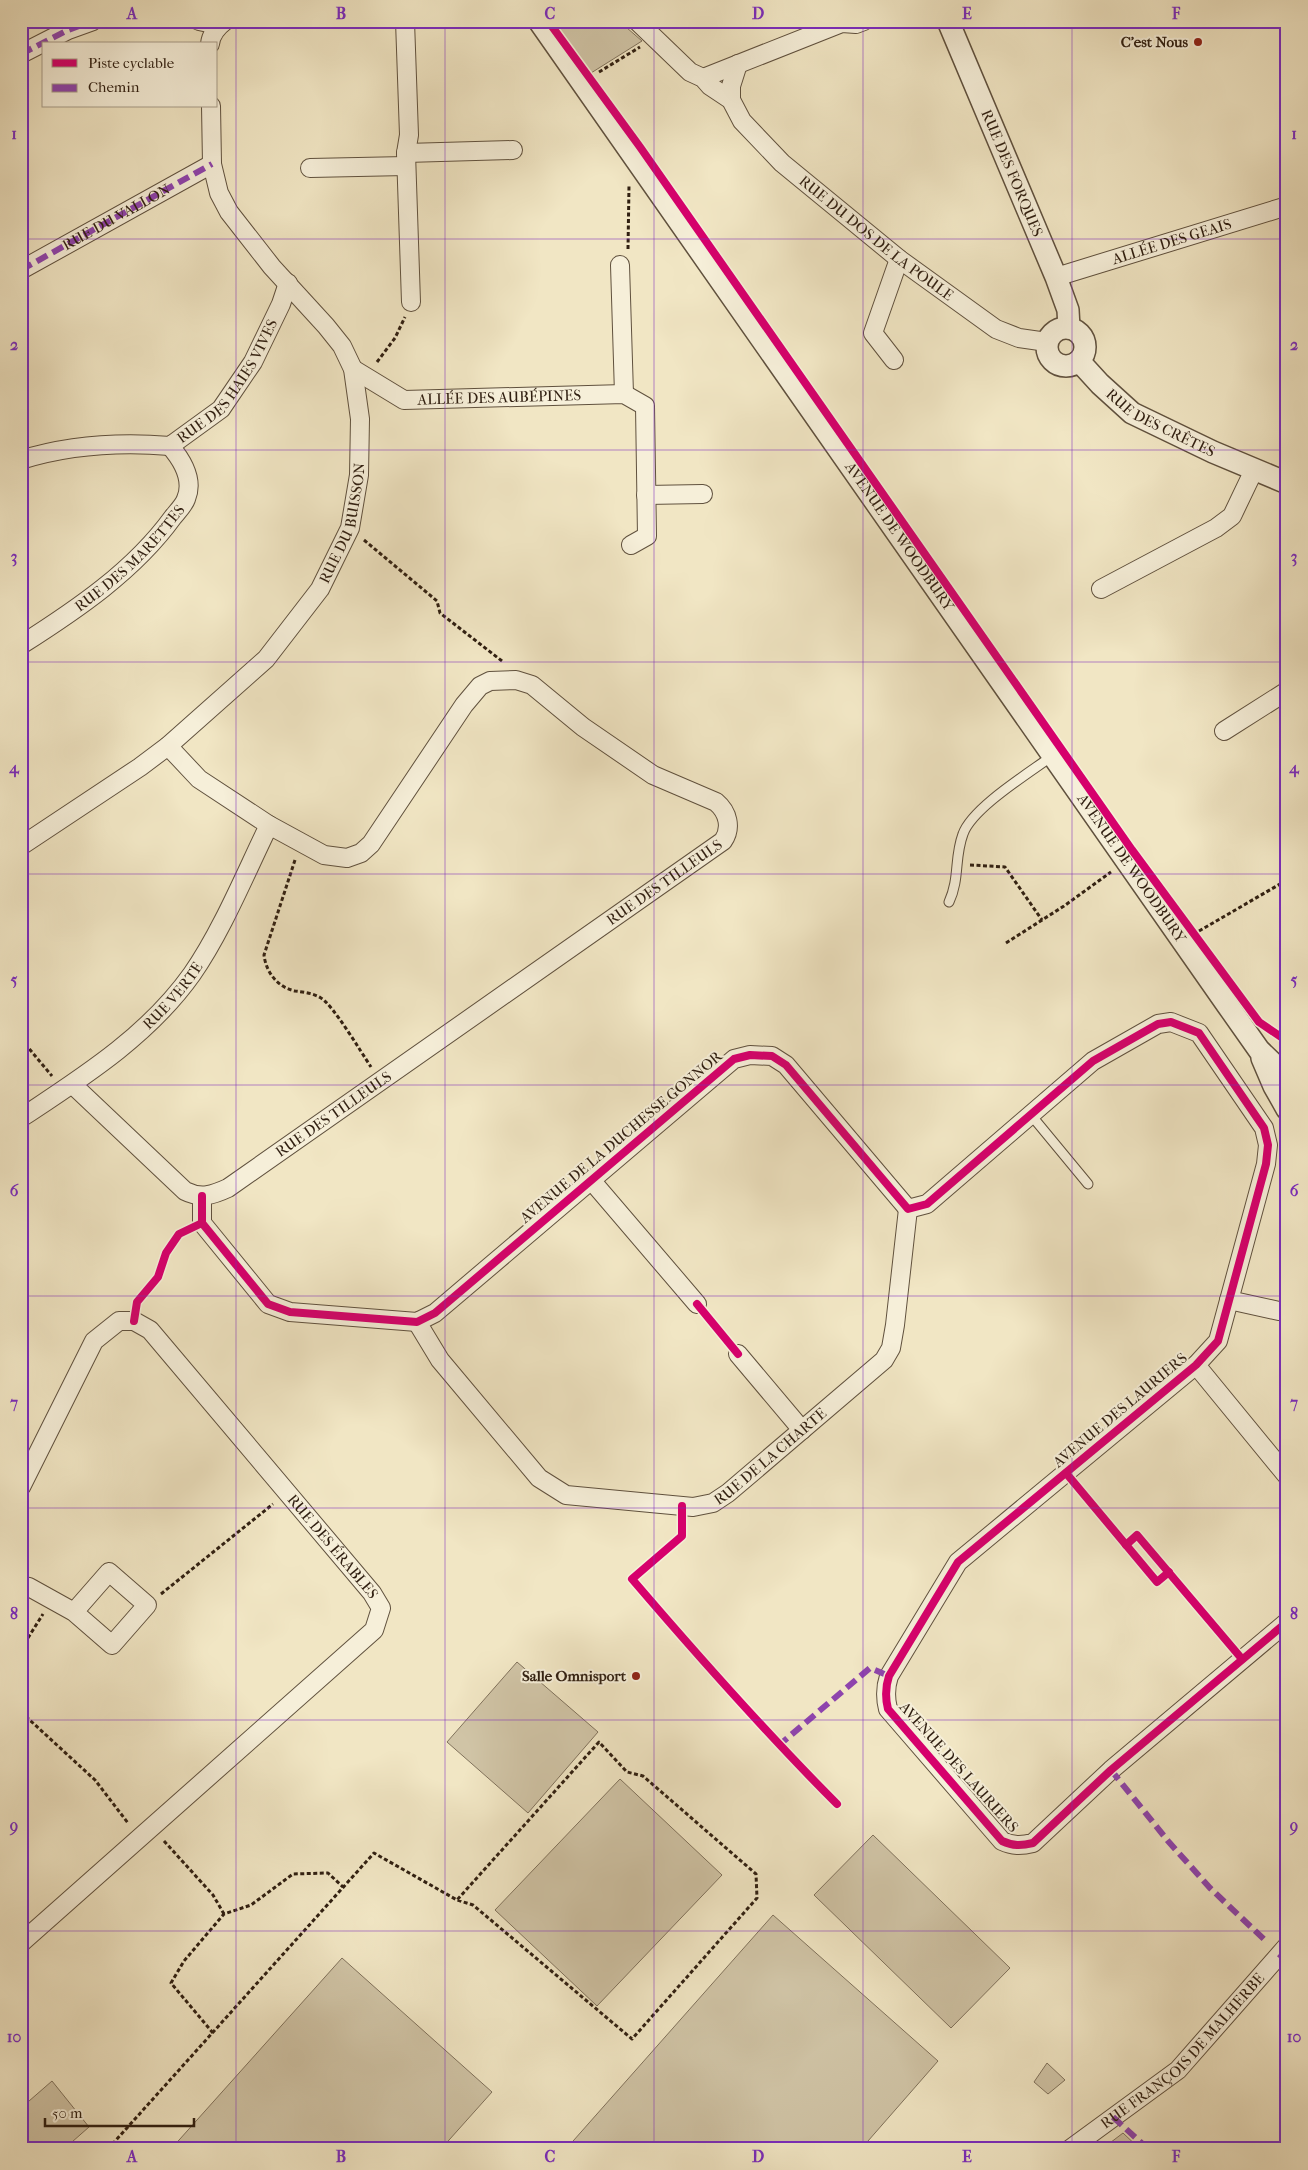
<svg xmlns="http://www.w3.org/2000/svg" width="1308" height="2170" font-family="'IM FELL French Canon',serif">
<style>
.green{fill:#d0c4a6;stroke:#80725c}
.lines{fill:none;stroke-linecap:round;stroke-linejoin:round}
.service-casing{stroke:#60513e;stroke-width:11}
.minor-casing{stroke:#60513e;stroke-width:20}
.tertiary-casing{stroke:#60513e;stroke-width:24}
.path{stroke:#301f11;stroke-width:3;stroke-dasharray:4 2.5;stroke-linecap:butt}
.service{stroke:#f6efd9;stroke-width:9}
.minor{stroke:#f6efd9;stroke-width:18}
.tertiary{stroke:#f6efd9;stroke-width:21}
.quiet{stroke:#8e44ad;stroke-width:6;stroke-dasharray:12 6;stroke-linecap:butt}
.cycleway-casing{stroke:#f6efd9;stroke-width:11}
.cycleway{stroke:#d6006c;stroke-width:8}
.grid{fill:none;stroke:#7b2cbf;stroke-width:1;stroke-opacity:0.55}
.poi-dot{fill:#8f2418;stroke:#f6efd9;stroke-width:2}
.labels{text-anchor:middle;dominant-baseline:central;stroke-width:4;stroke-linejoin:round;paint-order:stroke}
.poi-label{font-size:15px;font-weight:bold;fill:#301f11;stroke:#f6efd9;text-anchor:end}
.street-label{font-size:15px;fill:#301f11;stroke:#f6efd9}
.neatline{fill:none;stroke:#7b2cbf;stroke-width:2}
.grid-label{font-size:16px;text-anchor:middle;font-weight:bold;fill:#7b2cbf}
</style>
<rect width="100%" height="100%" fill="#f1e6c4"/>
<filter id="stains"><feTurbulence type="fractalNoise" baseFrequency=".004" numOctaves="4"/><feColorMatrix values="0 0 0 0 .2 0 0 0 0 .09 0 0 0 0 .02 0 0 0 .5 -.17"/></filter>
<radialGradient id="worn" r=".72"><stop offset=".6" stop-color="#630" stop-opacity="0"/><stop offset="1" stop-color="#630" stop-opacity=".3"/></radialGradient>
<g class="green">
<path d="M553,21H619L642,41L591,73Z"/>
<path d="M517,1662L598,1732L528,1813L447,1742Z"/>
<path d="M620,1779L722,1875L597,2006L495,1910Z"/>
<path d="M873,1835L1010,1968L951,2028L814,1895Z"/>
<path d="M773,1915L938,2061L861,2149H566Z"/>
<path d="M342,1958L492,2092L441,2149H171Z"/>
<path d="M1047,2063L1065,2080L1048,2094L1034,2082Z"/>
<path d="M52,2081L89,2127L64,2149H21V2108Z"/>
<path d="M1123,2133L1140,2149H1102Z"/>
</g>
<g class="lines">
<g class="service-casing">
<g id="service">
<path d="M949,902C960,878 954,858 963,834C972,808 1029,773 1052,756"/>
<path d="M1031,1115L1088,1184"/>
</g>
</g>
<g class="minor-casing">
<g id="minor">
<path d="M199,21L218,25"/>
<path d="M405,21L409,135L406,153L411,302"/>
<path id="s1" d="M637,21L690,72L703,78L710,86L731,100L742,121L782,163L899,259L996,329L1019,338L1047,342"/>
<path d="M210,44C211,34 217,27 225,21"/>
<path d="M21,54L68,30L93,21"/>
<path d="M703,78L842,23L856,24L864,21"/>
<path d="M731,100V86L738,64"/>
<path d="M406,153L513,150"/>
<path d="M310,168L406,166"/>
<path d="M620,265L624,394"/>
<path id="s2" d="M21,270L212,164"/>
<path id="s3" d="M1056,277L1287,206"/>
<path d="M894,360L873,333L899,259"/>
<path id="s4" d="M353,369L404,400L624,394L645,406L647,536L631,545"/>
<path id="s5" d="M21,460C69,445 121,442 170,446L221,409L253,362L281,304L288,283"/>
<path d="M646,495L703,494"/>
<path d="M1101,589L1216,528L1232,516L1254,470"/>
<path id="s6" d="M21,645C76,610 134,571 173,517C177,512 184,505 186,499C194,480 182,460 170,446"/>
<path d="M1224,731L1287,691"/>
<path id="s7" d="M21,846L140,767L168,746L266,659L320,589L350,528L359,475L360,419L353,369L342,346L326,326L272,267L229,212L219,193L212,164L211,106"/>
<path id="s8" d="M73,1085L185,1191C201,1199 213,1195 228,1188L723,841C732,828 728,812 716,802L653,775L583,727L532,685L516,680L490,681L480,686L464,705L371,844L361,853L347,858L324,855L269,825L199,779L168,746"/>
<path id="s9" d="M21,1118C83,1077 148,1036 192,974C222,931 246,872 269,825"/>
<path d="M591,1180L697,1304"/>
<path d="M202,1196V1223L268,1304L290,1312L417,1322L435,1313L734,1059L750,1055L772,1056L786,1065L908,1209L927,1204L1093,1061L1158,1024L1171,1022L1199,1033L1264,1128L1268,1145L1266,1164L1218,1341L1196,1365L958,1562L889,1676C885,1688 885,1697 888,1709L1002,1841C1013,1846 1021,1846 1033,1843L1111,1770L1287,1622"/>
<path d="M1229,1300L1279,1311H1287"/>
<path id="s10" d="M417,1322L440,1360L539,1478L566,1495L693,1507L713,1503L728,1493L884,1360L891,1348L895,1325L908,1209"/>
<path d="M738,1354L802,1430"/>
<path d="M1196,1365L1287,1476"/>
<path id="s11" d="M21,1487L94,1341L119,1321H134L150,1330L372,1593L381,1608L374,1630L21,1943"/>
<path d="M21,1586L29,1587L74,1612L112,1645L147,1605L109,1572L74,1612"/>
<path id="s12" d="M1070,2149L1178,2070L1287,1946"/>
</g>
</g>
<g class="tertiary-casing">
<g id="tertiary">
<path id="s13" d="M539,21L1228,1006L1259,1050L1287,1077"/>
<path id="s14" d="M948,21L1056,277L1068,310L1069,328"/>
<circle cx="1066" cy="347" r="19"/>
<path id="s15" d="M1079,361L1100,384L1132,413L1213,452L1287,483"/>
<path d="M1262,1058L1274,1086L1287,1109"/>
</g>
</g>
<g class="path">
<path d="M599,72L640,47"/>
<path d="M628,249L629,185"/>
<path d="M377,362L395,338L405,317"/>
<path d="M364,540L437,601L440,613L502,661"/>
<path d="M295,860L264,955C266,972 277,987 295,991C303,992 313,993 321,998C333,1005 361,1052 371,1067"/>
<path d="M970,865L1005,867L1042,920"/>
<path d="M1199,931L1287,880"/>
<path d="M1006,943L1064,906L1111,872"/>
<path d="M21,1039L52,1076"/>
<path d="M161,1594L273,1504"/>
<path d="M21,1649L43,1614"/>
<path d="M21,1712L95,1780L128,1823"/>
<path d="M164,1841L213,1895L224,1914"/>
<path d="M213,2033L171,1983L184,1961L224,1914L251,1905L293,1874L328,1873L343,1887"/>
<path d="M108,2149L374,1853L457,1900L599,1742L627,1772L643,1776L756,1874L757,1898L632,2039L473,1905L457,1900"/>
</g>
<use href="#service" class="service"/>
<use href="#minor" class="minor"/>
<use href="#tertiary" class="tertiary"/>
<g class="quiet">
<path d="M199,21L218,25"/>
<path d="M21,54L68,30L93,21"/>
<path d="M21,270L212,164"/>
<path d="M778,1746L870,1668L889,1676"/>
<path d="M1111,1770L1168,1841L1210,1888L1267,1942"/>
<path d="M1279,1954L1287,1961"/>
<path d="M1113,2117L1148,2149"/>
</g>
<g class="cycleway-casing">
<g id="cycleway">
<path d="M548,21L640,147L1132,850L1259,1022L1287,1041"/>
<path d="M202,1196V1223L268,1304L290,1312L417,1322L435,1313L734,1059L750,1055L772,1056L786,1065L908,1209L927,1204L1093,1061L1158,1024L1171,1022L1199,1033L1264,1128L1268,1145L1266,1164L1218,1341L1196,1365L958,1562L889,1676C885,1688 885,1697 888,1709L1002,1841C1013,1846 1021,1846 1033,1843L1111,1770L1287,1622"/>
<path d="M697,1304L738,1354"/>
<path d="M134,1321L137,1302L158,1277L166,1253L179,1234L202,1223"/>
<path d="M1066,1473L1157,1582L1169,1572"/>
<path d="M682,1506V1536L632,1579C698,1656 765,1732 837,1804"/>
<path d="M1126,1545L1137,1535L1242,1659"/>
</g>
</g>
<use href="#cycleway" class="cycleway"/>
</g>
<path class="grid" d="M236,21V2149M445,21V2149M654,21V2149M863,21V2149M1072,21V2149M21,239H1287M21,450H1287M21,662H1287M21,874H1287M21,1085H1287M21,1296H1287M21,1508H1287M21,1720H1287M21,1931H1287"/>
<g class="poi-dot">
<circle cx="1198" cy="42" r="5"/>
<circle cx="636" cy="1676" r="5"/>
</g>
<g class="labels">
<g class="poi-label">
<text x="1188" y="42">C'est Nous</text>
<text x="626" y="1676">Salle Omnisport</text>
</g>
<g class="street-label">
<text stroke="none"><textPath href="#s14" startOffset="165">RUE DES FORQUES</textPath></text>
<text stroke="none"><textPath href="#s2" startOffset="109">RUE DU VALLON</textPath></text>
<text stroke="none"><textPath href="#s1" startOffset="326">RUE DU DOS DE LA POULE</textPath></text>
<text stroke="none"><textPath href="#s3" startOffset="121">ALLÉE DES GEAIS</textPath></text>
<text stroke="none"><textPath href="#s5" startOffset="239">RUE DES HAIES VIVES</textPath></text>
<text stroke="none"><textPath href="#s4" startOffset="155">ALLÉE DES AUBÉPINES</textPath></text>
<text stroke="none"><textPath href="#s15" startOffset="104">RUE DES CRÊTES</textPath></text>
<text stroke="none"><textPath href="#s7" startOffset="468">RUE DU BUISSON</textPath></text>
<text stroke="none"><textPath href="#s13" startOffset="629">AVENUE DE WOODBURY</textPath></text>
<text stroke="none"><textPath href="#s6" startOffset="140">RUE DES MARETTES</textPath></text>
<text stroke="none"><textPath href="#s13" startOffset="1034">AVENUE DE WOODBURY</textPath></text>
<text stroke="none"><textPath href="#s8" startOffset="732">RUE DES TILLEULS</textPath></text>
<text stroke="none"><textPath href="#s9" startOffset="196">RUE VERTE</textPath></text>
<text stroke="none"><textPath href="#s8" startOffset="328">RUE DES TILLEULS</textPath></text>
<text transform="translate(621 1137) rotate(-40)">AVENUE DE LA DUCHESSE GONNOR</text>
<text transform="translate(1120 1410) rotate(-40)">AVENUE DES LAURIERS</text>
<text stroke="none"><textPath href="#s10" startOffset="452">RUE DE LA CHARTE</textPath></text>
<text stroke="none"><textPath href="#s11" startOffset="512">RUE DES ÉRABLES</textPath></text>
<text transform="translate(959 1767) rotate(48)">AVENUE DES LAURIERS</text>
<text stroke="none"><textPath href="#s12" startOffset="150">RUE FRANÇOIS DE MALHERBE</textPath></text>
</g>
</g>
<rect width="1308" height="2170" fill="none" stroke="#f1e6c4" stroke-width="55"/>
<rect x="42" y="42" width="175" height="65" fill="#f6efd9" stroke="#a79c89"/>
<rect x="52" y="59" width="25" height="8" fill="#d6006c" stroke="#a79c89"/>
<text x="88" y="68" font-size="15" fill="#301f11">Piste cyclable</text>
<rect x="52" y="84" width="25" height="8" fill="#8e44ad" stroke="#a79c89"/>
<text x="88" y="92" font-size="15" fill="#301f11">Chemin</text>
<path d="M45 2118v8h149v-8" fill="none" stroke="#301f11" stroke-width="2.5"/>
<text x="52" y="2118" font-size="15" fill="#301f11" stroke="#f6efd9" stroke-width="4" paint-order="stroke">50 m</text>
<rect x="28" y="28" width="1252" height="2114" class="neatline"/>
<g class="grid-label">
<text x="132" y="19">A</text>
<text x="341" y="19">B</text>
<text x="550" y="19">C</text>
<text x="758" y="19">D</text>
<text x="967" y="19">E</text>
<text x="1176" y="19">F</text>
<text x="14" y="139">1</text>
<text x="1294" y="139">1</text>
<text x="14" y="350">2</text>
<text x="1294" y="350">2</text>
<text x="14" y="562">3</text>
<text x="1294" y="562">3</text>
<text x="14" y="773">4</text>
<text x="1294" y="773">4</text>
<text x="14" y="985">5</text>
<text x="1294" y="985">5</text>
<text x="14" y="1196">6</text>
<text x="1294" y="1196">6</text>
<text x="14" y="1408">7</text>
<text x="1294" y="1408">7</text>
<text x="14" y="1619">8</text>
<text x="1294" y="1619">8</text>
<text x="14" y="1831">9</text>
<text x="1294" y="1831">9</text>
<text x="14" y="2042">10</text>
<text x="1294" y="2042">10</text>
<text x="132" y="2162">A</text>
<text x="341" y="2162">B</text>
<text x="550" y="2162">C</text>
<text x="758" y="2162">D</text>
<text x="967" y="2162">E</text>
<text x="1176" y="2162">F</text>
</g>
<rect width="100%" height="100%" filter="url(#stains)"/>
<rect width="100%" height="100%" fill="url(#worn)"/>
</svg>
